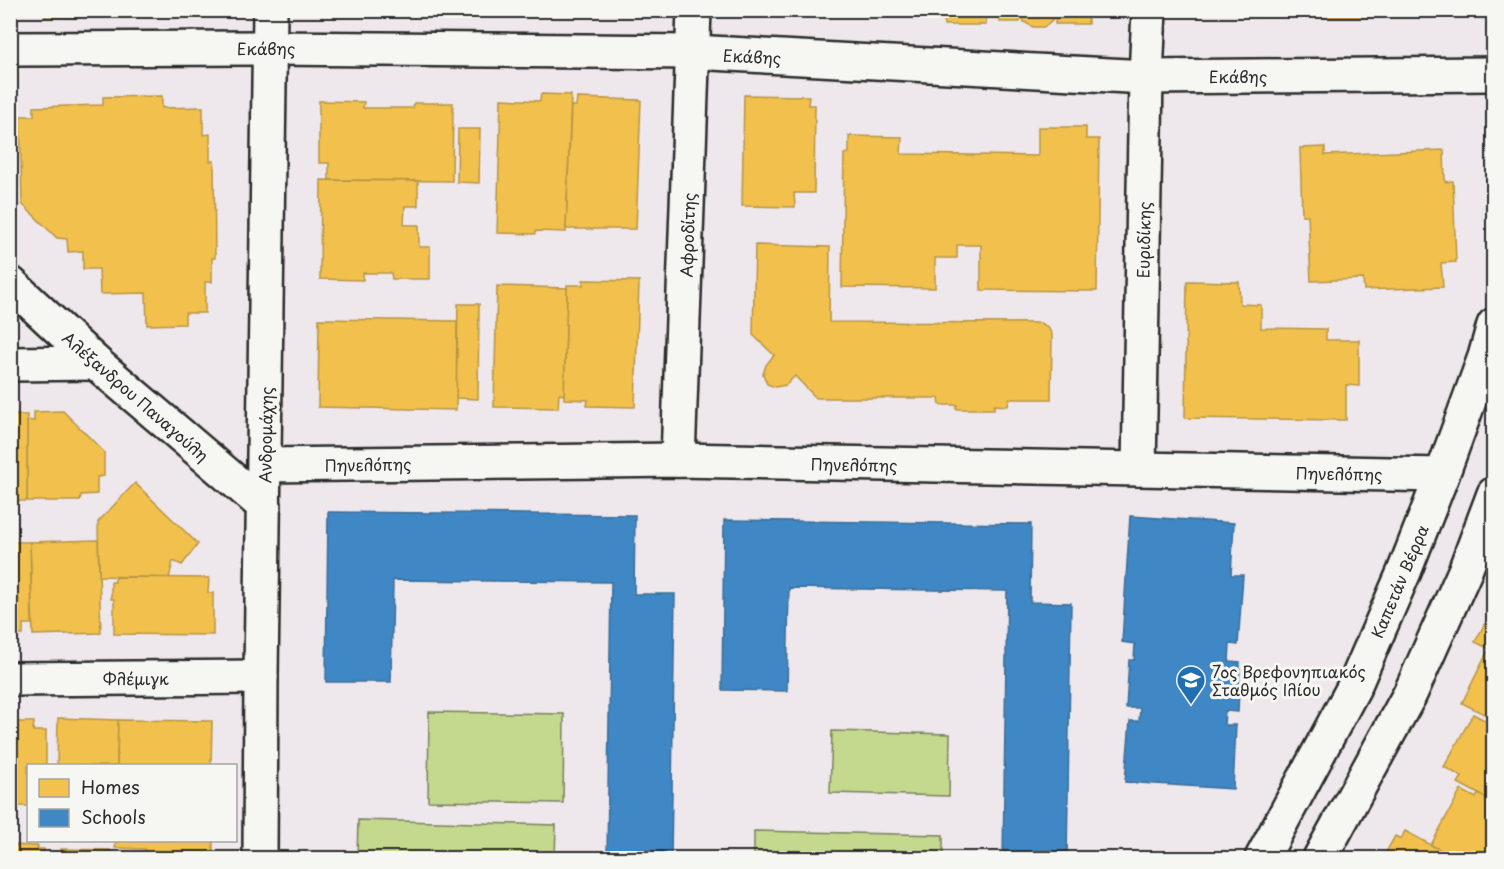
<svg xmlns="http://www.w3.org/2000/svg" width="1504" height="869" font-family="'Playpen Sans',sans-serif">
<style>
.green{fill:#c4d88e;stroke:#78825c;stroke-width:1.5}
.homes{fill:#f2c14e;stroke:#b69444;stroke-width:1.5}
.schools{fill:#3f88c5;stroke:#396c97;stroke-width:1.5}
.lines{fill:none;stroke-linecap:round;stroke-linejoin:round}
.minor-casing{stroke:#2b2b2b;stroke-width:38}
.minor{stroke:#f6f6f2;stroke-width:33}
.labels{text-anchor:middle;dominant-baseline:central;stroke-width:6;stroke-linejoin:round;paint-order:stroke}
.street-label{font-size:16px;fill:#2b2b2b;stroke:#f6f6f2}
.poi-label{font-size:16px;fill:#2b2b2b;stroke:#f6f6f2;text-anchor:start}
</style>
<rect width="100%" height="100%" fill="#eee7ec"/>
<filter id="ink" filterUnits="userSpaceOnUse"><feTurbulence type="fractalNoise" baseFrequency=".0167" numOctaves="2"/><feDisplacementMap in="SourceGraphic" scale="12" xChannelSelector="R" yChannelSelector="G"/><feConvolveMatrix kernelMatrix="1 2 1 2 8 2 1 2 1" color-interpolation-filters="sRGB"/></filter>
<g filter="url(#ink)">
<g class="green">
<path d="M429,712L564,714L563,803L428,801Z"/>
<path d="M832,731L950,734L949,796L830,793Z"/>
<path d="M358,820L556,825L555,858H357Z"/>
<path d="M754,831L943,835V858H754Z"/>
</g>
<g class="homes">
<path d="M45,10H78V18L45,17Z"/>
<path d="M747,10H871V13Z"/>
<path d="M994,10H1097V14H1088V24H1055L1056,13L1052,20L1044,27H1033L1024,22L1021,13L1020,22H1000V12H994Z"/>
<path d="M994,10V12H986V25H944V16L920,15L919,10Z"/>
<rect x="1259" y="10" width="134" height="7"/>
<path d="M541,94L571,95L566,232L536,231L535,234L497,233L501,99L540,101Z"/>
<path d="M744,95L809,96L808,105H815L814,193H794L795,207L742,206Z"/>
<path d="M162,96V108L203,107V135L210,134V161H214L215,258H212V282H205V313H185V324L147,325L146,293L100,294L99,269H83V251L68,252L67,239L57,238L22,204L20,116H34V107L103,105V97Z"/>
<path d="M577,98L641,100L636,229H566L571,106H576Z"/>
<path d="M319,101L364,102L363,108H413L414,103H453L452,181L329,180V163H319Z"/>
<path d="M1038,127H1086V139H1099L1097,291L981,290V245H957V258H935V288L842,287L844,154L849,153V136L902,137L901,154L1038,156Z"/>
<path d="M458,129H480L479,183L457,182Z"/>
<path d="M1325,147V155L1444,150L1445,182L1453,181L1456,262L1441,263L1443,287L1364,290L1363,279L1311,281L1308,215H1302L1300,148Z"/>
<path d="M321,180L418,181V206H405L404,225H419V247H430V279H392L391,273H363V280L320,279Z"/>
<path d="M755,245L830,247L829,322L1040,323L1048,327L1052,335L1051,399H1009L1008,406L994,405V409H956L957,405H940L939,398H816L795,376L786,385L775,387L767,384L763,374L766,365L774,355L753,335Z"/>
<path d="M583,280L639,281L635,407L587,406L588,400L564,399L567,285H583Z"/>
<path d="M1187,281L1239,282L1240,304L1261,305V328L1326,329V340H1359V386L1346,385V420L1185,418Z"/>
<path d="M497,286L567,288L564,395L559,394L558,408L494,407Z"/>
<path d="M458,304H479L478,399L456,398Z"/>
<path d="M319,319L457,321L456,410L318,407Z"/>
<path d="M63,411L104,452V476L97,477V494L81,495L80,501H27V420L34,421V412Z"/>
<rect x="10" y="415" width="17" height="86"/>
<path d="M135,483L198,544L182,565L173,561L169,578L99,576L98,522Z"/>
<path d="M98,540L101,633L33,635L30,542Z"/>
<path d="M10,542H30L32,624H23V635H10Z"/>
<path d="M115,577L209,578L208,593H213V635L114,634V599H111V582H115Z"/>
<path d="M1494,607V651L1475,642Z"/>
<path d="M1489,649L1494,651V719L1462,703Z"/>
<path d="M1473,714L1494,725V802L1458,783L1462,777L1444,767Z"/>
<path d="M58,718L118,720L117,766H57Z"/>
<path d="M118,720L212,721L211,766H117Z"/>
<path d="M10,722H34L33,731H46V766H28V806H17V818H10Z"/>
<path d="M1461,790L1476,798L1478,794L1494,802V858H1456L1431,845Z"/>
<path d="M1405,831L1431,845L1456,858H1383L1395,836L1401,839Z"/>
<path d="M116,840H213V858H145V849L115,848Z"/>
<path d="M10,845L38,846L37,849H44V858H10Z"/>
<path d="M61,849L110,850V858H61Z"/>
</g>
<g class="schools">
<path d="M328,512L635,515L634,594H675L671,858H607L611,582L393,580L391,682H326Z"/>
<path d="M1130,516L1234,523L1231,575H1243L1238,645L1230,644L1229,661L1240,662L1238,712L1225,711L1224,725H1236L1233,789L1125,782L1130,721H1139L1140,708H1126L1129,660H1134L1135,644L1122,642Z"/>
<path d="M724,520L1031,524L1030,602L1071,603L1067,858H1003L1007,591L789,588L787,691L722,690Z"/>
</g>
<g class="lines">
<g class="minor-casing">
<g id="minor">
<path d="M10,49L270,48L693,52L1146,77L1494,74"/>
<path d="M10,283L96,363L264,506"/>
<path d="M10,364L96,363"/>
<path d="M678,460L694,10"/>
<path d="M265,465L678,460L1442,475"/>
<path d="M1139,469L1146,77L1149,10"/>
<path d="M10,679L261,677"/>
<path d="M260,858L261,677L270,10"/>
<path d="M1262,858L1354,687L1404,572L1442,475L1485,357L1494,325"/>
<path d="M1320,858L1410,694L1465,571L1494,494"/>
</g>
</g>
<use href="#minor" class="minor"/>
</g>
</g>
<defs>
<g id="school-pin" transform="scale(1.5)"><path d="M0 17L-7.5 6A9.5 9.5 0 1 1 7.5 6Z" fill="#1f6fb2" stroke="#f6f6f2"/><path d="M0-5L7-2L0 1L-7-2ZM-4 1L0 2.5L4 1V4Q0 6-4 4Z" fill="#fff"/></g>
</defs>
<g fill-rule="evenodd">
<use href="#school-pin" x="1191" y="680"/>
</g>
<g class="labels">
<g class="street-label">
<text x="266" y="48">Εκάβης</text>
<text transform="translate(752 56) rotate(3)">Εκάβης</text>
<text x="1238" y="76">Εκάβης</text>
<text transform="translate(687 235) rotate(-88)">Αφροδίτης</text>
<text transform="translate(1143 240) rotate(-89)">Ευριδίκης</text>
<text transform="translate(136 396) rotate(41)">Αλέξανδρου Παναγούλη</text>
<text transform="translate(265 435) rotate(-89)">Ανδρομάχης</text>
<text transform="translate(368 464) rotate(-1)">Πηνελόπης</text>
<text transform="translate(854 464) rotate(1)">Πηνελόπης</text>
<text transform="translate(1339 473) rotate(1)">Πηνελόπης</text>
<text transform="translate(1399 581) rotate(-67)">Καπετάν Βέρρα</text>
<text x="136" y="678">Φλέμιγκ</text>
</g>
<g class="poi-label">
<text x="1212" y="671">7ος Βρεφονηπιακός<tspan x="1212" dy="18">Σταθμός Ιλίου</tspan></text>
</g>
</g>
<rect width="1504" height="869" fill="none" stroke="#f6f6f2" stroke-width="36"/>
<rect x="18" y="18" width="1468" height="833" fill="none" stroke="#2b2b2b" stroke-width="2" filter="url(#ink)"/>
<rect x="27" y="764" width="210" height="78" fill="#f6f6f2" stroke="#a5a5a2" stroke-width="1.5"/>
<rect x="39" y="779" width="30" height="18" fill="#f2c14e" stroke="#a5a5a2" stroke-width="1.5"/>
<text x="81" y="794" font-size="18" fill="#2b2b2b">Homes</text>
<rect x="39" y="809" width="30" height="18" fill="#3f88c5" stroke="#a5a5a2" stroke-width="1.5"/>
<text x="81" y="824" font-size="18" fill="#2b2b2b">Schools</text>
</svg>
